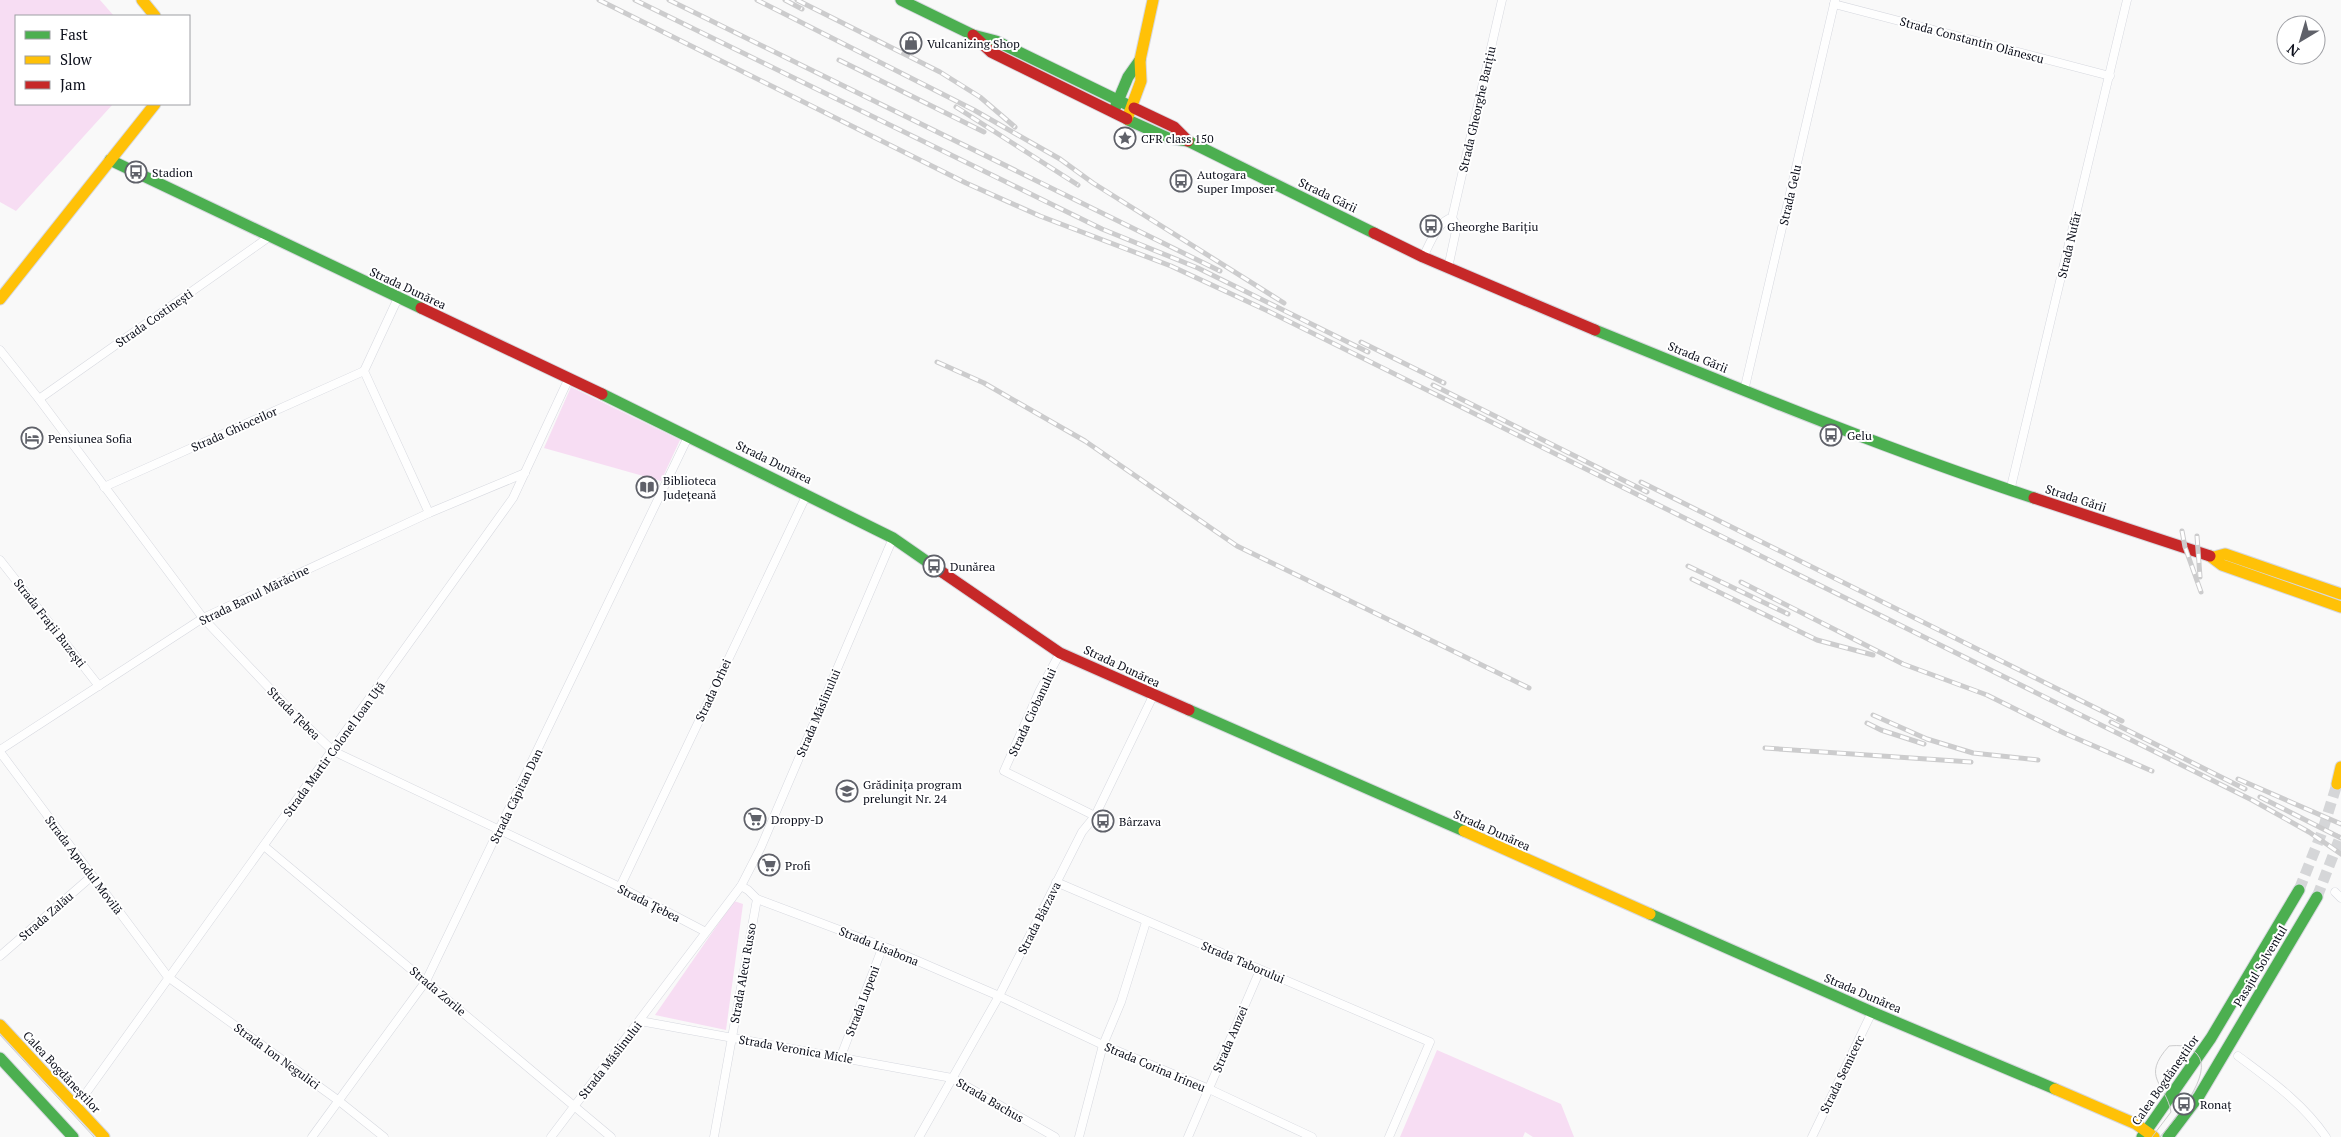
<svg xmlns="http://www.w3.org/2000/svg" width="2341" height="1137" font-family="'PT Serif',serif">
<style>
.green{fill:#f7ddf3}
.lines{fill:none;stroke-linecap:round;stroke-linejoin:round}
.secondary-tunnel{stroke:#d5d6d8;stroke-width:11;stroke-dasharray:11 5.5;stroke-linecap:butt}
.street-casing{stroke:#d6d8df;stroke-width:9}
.fast-casing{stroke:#d6d8df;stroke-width:13}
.slow-casing{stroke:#d6d8df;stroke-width:13}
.jam-casing{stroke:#d6d8df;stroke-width:13}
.street{stroke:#fefefe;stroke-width:8}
.fast{stroke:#4caf50;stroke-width:11}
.slow{stroke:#ffc107;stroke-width:11}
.jam{stroke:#c62828;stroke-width:11}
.tram{stroke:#cccccd;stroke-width:1}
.rail-casing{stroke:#cccccd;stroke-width:5}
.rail{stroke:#fff;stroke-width:3;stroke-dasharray:9;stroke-linecap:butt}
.labels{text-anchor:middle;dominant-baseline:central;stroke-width:4;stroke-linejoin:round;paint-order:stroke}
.street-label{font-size:12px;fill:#0c0f1b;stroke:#fff}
.poi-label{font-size:12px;fill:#0c0f1b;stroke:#fff;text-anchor:start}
</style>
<rect width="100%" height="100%" fill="#f9f9f9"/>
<g class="green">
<path d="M0,0H100L114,16H16V104H113L16,211L0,202Z"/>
<path d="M571,387L680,440L661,481L544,448Z"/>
<path d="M734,901L743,904L726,1030L655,1015Z"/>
<path d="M1437,1050L1561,1104L1574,1137H1533L1525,1132L1523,1137H1400Z"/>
</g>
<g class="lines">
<g class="secondary-tunnel">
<path d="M2299,890L2322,832L2337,784"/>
<path d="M2317,897L2341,835"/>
</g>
<g class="street-casing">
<g id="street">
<path d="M1834,4L2110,76"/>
<path d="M1452,218L1502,0"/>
<path d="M1423,257C1429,246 1438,220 1452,218L1457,226L1448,268"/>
<path d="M398,298L364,371L429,513"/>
<path d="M0,350L39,399L203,618L293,713L333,751L620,887L704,931"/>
<path d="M1744,391L1835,0"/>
<path d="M39,399L269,237"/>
<path d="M104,487L364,371"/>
<path d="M2010,491L2127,0"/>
<path d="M0,560L99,686"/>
<path d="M1060,653L1039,692L1004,771L1095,816"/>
<path d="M0,750L203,618L429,513L525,473"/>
<path d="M0,752L168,977L339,1101L384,1137"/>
<path d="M264,846L611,1137"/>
<path d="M1056,882L1430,1042L1389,1137"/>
<path d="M741,886L748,890L757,899L890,949L999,996L1103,1045L1209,1089L1312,1137"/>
<path d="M620,887L807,494"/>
<path d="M2335,892L2341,898"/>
<path d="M0,956L92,876"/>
<path d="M640,1021L952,1078L1055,1137"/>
<path d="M841,1056L883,946"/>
<path d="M2238,1056C2270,1080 2303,1103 2326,1137"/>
<path d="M76,1107L513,498L569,378"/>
<path d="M312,1137L426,981L688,437"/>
<path d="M551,1137L741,886L761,847L893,538"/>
<path d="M714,1137L757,899"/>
<path d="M919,1137L999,996L1082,832L1095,816L1153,696"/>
<path d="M1079,1137L1103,1045L1121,1002L1146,922"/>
<path d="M1188,1137L1260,970"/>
<path d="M1812,1137L1872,1012"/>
</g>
</g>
<g class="fast-casing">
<g id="fast">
<path d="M901,0L973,35L996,41L1134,108"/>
<path d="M1115,108L1128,77L1140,60"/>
<path d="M1128,120L1168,138L1188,141L1374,233"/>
<path d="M110,160L421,308"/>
<path d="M1595,330C1740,389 1885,449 2034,498"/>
<path d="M602,394L893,538L942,572"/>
<path d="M1189,710L1464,831"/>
<path d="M1650,914L1872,1012L2055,1089"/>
<path d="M0,1058L73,1137"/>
<path d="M2142,1137L2211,1038L2299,890"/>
<path d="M2168,1137L2199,1096L2317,897"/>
</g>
</g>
<g class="slow-casing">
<g id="slow">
<path d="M142,0L155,16"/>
<path d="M1127,119L1141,81L1140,60L1153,0"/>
<path d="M0,299L155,104"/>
<path d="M2210,556L2222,565L2341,607"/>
<path d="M2214,557L2225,554L2341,594"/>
<path d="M2337,784L2341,767"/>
<path d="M1464,831L1650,914"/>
<path d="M0,1025L104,1137"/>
<path d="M2055,1089L2136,1124L2154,1137"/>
</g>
</g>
<g class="jam-casing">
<g id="jam">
<path d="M973,35L991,52L1127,119"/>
<path d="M1134,108L1174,127L1188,141"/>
<path d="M1374,233L1423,257L1595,330"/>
<path d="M421,308L602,394"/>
<path d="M2034,498L2210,556"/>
<path d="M942,572L1060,653L1189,710"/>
</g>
</g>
<use href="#street" class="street"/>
<use href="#fast" class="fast"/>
<use href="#slow" class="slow"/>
<use href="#jam" class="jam"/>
<g class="tram">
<path d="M0,1035L94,1137"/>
<path d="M2152,1137L2171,1112C2166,1083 2140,1078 2169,1046C2180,1045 2188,1045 2197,1054C2215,1074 2173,1121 2160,1137"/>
</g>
<g class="rail-casing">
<g id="rail">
<path d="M599,0L966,183L1040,216L1171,266L1268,311L2252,800L2309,832L2341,854"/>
<path d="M635,0L1102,229L1198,268L1368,352"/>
<path d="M669,0L1220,271"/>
<path d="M757,0L974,110L1060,159L1093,183L1284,303"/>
<path d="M785,0L802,9"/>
<path d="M797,0L940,72L980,97L1015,127"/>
<path d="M839,60L984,132"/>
<path d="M956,107L1078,185"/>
<path d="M1361,342L1444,383"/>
<path d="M937,362L984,383L1085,441L1237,546L1529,688"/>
<path d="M1433,385L1647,492"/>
<path d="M1641,482L2122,721"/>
<path d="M2182,531L2185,547L2201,592"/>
<path d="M2197,536L2200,577"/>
<path d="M1688,566L1788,614"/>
<path d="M1692,579L1817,640L1873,655"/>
<path d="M1741,582L1903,664L1987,695L2064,733L2152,771"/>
<path d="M1873,715L1927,739L1973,753L2038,760"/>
<path d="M2111,722L2245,789"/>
<path d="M1867,723L1881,730L1924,744"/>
<path d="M1765,748L1971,762"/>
<path d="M2238,779L2341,824"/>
<path d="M2260,797L2341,838"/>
</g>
</g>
<use href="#rail" class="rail"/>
</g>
<defs>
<g id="shop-ring" transform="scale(1.125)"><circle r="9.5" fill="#fff" stroke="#5f6169" stroke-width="1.5"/><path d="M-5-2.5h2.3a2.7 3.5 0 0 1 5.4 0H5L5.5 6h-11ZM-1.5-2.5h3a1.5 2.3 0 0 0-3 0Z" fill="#5f6169"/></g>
<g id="sight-ring" transform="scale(1.125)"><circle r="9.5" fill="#fff" stroke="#5f6169" stroke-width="1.5"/><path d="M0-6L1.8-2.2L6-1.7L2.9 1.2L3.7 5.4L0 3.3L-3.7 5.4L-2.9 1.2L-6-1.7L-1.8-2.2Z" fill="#5f6169"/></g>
<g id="bus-ring" transform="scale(1.125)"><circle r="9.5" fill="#fff" stroke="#5f6169" stroke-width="1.5"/><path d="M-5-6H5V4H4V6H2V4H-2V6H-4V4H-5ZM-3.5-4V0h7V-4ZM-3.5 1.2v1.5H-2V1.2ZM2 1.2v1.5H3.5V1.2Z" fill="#5f6169"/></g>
<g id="hotel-ring" transform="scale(1.125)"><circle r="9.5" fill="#fff" stroke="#5f6169" stroke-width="1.5"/><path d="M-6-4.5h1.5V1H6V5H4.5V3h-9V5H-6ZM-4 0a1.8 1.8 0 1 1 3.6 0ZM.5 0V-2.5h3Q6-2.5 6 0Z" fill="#5f6169"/></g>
<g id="library-ring" transform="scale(1.125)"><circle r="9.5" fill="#fff" stroke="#5f6169" stroke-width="1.5"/><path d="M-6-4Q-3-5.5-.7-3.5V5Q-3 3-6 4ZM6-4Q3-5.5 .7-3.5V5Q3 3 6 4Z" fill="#5f6169"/></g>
<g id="school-ring" transform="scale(1.125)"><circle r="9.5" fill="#fff" stroke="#5f6169" stroke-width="1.5"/><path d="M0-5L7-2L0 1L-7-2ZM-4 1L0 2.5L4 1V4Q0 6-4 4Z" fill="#5f6169"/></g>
<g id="supermarket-ring" transform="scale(1.125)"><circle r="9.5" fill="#fff" stroke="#5f6169" stroke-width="1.5"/><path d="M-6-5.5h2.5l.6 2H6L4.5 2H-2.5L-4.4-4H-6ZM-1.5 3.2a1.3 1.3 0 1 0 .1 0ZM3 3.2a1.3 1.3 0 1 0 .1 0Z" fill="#5f6169"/></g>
</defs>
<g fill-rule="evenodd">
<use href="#shop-ring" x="911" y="43"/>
<use href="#sight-ring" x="1125" y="138"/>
<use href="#bus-ring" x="136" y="172"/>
<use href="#bus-ring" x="1181" y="181"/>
<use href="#bus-ring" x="1431" y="226"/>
<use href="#bus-ring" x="1831" y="435"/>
<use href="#hotel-ring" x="32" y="438"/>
<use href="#library-ring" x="647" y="487"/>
<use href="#bus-ring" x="934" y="566"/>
<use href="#school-ring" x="847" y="791"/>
<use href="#supermarket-ring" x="755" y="819"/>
<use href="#bus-ring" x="1103" y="821"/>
<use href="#supermarket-ring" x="769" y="865"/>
<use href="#bus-ring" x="2184" y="1104"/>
</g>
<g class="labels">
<g class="street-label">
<text transform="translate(1972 40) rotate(15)">Strada Constantin Olănescu</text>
<text transform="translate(1477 109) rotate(-77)">Strada Gheorghe Barițiu</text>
<text transform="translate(1328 195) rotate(26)">Strada Gării</text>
<text transform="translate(1790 195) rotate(-77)">Strada Gelu</text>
<text transform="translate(2069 245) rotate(-77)">Strada Nufăr</text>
<text transform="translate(408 288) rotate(25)">Strada Dunărea</text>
<text transform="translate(154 318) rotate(-35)">Strada Costinești</text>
<text transform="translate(1698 357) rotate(22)">Strada Gării</text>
<text transform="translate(234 429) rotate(-24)">Strada Ghioceilor</text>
<text transform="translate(774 462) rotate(26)">Strada Dunărea</text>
<text transform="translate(2076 498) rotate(18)">Strada Gării</text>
<text transform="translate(254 595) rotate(-26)">Strada Banul Mărăcine</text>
<text transform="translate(50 623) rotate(52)">Strada Frații Buzești</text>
<text transform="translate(1122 666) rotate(25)">Strada Dunărea</text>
<text transform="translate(713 690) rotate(-65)">Strada Orhei</text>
<text transform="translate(1032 712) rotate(-65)">Strada Ciobanului</text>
<text transform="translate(294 713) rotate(45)">Strada Țebea</text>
<text transform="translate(818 713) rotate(-67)">Strada Măslinului</text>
<text transform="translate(334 749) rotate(-54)">Strada Martir Colonel Ioan Uță</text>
<text transform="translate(516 796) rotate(-64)">Strada Căpitan Dan</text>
<text transform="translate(1492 830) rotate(24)">Strada Dunărea</text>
<text transform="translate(84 865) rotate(53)">Strada Aprodul Movilă</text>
<text transform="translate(649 903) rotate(27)">Strada Țebea</text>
<text transform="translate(46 916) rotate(-41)">Strada Zalău</text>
<text transform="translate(1039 918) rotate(-63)">Strada Bârzava</text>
<text transform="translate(879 946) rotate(22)">Strada Lisabona</text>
<text transform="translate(1243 962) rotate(23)">Strada Taborului</text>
<text transform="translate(2260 966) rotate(-59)">Pasajul Solventul</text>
<text transform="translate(743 973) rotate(-80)">Strada Alecu Russo</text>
<text transform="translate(438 991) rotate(40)">Strada Zorile</text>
<text transform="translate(1863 993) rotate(23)">Strada Dunărea</text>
<text transform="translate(862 1001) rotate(-69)">Strada Lupeni</text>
<text transform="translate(1230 1039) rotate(-67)">Strada Amzei</text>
<text transform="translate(796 1049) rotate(10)">Strada Veronica Micle</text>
<text transform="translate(277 1056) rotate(36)">Strada Ion Negulici</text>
<text transform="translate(610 1060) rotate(-52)">Strada Măslinului</text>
<text transform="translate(1155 1067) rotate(23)">Strada Corina Irineu</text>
<text transform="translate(62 1072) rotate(47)">Calea Bogdăneștilor</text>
<text transform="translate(1842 1074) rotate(-64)">Strada Semicerc</text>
<text transform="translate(2165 1080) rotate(-55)">Calea Bogdăneștilor</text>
<text transform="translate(990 1100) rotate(30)">Strada Bachus</text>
</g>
<g class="poi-label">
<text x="927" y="43">Vulcanizing Shop</text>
<text x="1141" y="138">CFR class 150</text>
<text x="152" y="172">Stadion</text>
<text x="1197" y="174">Autogara<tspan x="1197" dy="14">Super Imposer</tspan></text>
<text x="1447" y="226">Gheorghe Barițiu</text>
<text x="1847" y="435">Gelu</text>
<text x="48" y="438">Pensiunea Sofia</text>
<text x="663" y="480">Biblioteca<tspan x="663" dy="14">Județeană</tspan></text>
<text x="950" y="566">Dunărea</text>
<text x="863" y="784">Grădinița program<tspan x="863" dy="14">prelungit Nr. 24</tspan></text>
<text x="771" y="819">Droppy-D</text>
<text x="1119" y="821">Bârzava</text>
<text x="785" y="865">Profi</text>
<text x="2200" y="1104">Ronaț</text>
</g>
</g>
<rect x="15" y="15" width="175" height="90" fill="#ffffff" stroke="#9e9fa4"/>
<rect x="25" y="31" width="25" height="8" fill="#4caf50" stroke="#9e9fa4"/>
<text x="60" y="40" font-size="15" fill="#0c0f1b">Fast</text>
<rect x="25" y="56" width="25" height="8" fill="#ffc107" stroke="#9e9fa4"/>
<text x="60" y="65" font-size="15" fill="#0c0f1b">Slow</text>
<rect x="25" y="81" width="25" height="8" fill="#c62828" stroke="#9e9fa4"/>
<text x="60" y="90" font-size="15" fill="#0c0f1b">Jam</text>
<g transform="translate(2301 40) rotate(218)"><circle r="24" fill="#ffffff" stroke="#9e9fa4"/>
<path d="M0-4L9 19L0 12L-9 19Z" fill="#5f6169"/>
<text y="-8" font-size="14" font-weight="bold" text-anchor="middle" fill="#0c0f1b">N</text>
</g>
</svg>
